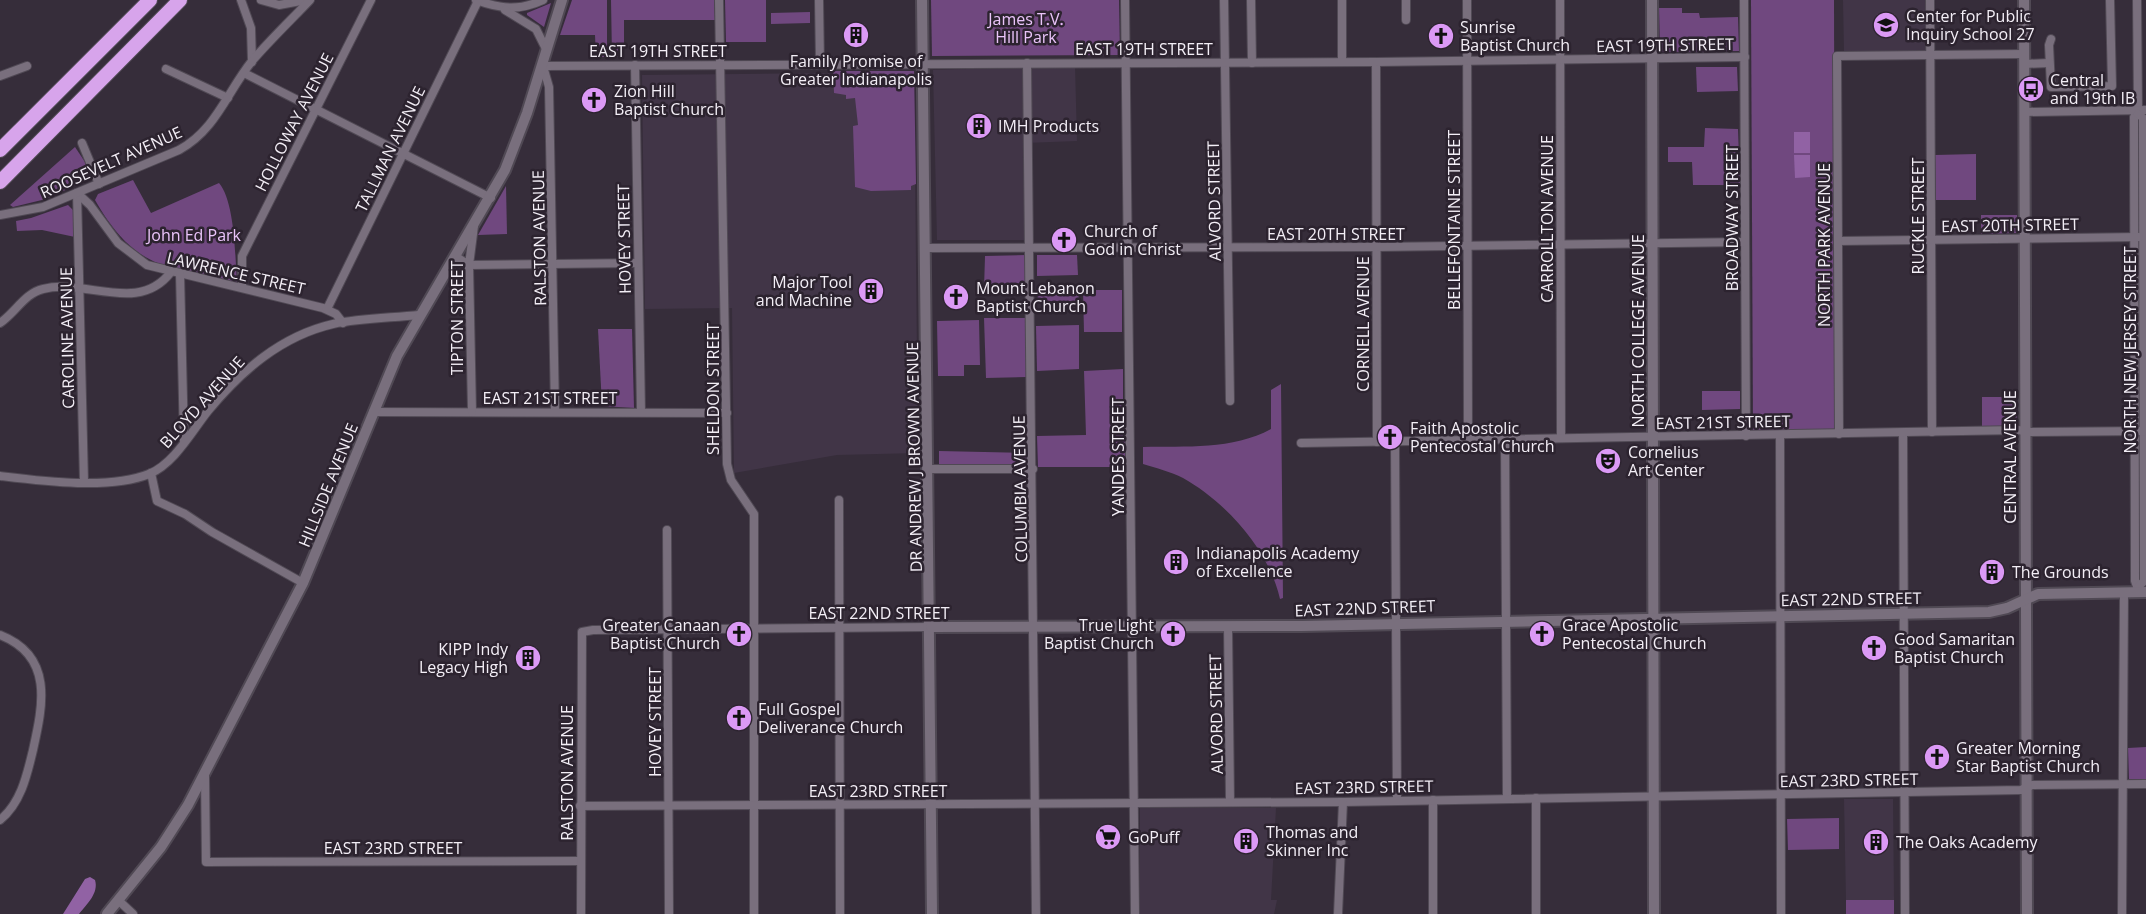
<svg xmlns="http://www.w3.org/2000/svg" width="2146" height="914" font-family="'Open Sans',sans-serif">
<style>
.built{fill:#413547}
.green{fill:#70487f}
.water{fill:#9162a4}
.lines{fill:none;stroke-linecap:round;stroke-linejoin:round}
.street-casing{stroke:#504954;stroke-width:10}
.secondary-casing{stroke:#504954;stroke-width:14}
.highway-casing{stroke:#504954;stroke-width:16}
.street{stroke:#796f7d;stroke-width:8}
.secondary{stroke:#796f7d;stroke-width:10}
.highway{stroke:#d7a4eb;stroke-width:14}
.labels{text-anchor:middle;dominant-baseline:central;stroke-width:5;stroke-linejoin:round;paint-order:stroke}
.poi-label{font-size:16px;fill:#f3eef6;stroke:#2c232f;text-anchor:start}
.park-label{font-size:16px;fill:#eac4fa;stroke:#2c232f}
.street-label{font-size:16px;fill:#f3eef6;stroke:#2c232f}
</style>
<rect width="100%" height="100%" fill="#362d3a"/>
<g class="built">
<path d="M1843,0H1928V51L1844,52Z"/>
<path d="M1075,65L1077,141L1025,143L1026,240H937L933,70Z"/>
<path d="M914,72L918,453L837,455L734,473L732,308L645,309L642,75Z"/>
<path d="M1844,799H1893L1894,900H1846Z"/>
<path d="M1140,808H1276L1271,900H1277L1274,914H1140Z"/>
</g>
<g class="green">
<path d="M572,0H607V57H596L595,35H560Z"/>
<path d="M611,0H714L715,20H624V57H612Z"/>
<path d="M725,0H766V42H726Z"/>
<path d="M931,0H1119L1120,55L932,56Z"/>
<path d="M1751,0H1834L1835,429L1753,430Z"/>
<path d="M551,3L544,27L527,15V13Z"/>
<path d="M1682,8V13H1699L1700,18L1738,17L1739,51L1660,52L1659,8Z"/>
<path d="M810,12V23L771,24V13Z"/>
<path d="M1696,67H1737L1738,91L1697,92Z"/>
<path d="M833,71H914L916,184L911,186V190L871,191L855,187L853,126L858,125L855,98L846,99V95L834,93Z"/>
<path d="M1705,128L1738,129L1740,185H1693L1692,162H1668V147H1704Z"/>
<path d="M75,147L87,165L91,178L46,199L13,207L10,205Z"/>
<path d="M1976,154V200H1936L1935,155Z"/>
<path d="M133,180L151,213L219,183C235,202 235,256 237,282C165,268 134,268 95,200L98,194Z"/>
<path d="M506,186L507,234L478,235Z"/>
<path d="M68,205L74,211L75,237L42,230L17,231L16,221L31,218Z"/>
<path d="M1981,215H2017V233L1981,234Z"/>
<path d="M1026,255V288H984L985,256Z"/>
<path d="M1037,255H1077L1078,275L1037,276Z"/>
<path d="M1037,290H1078L1079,301H1038Z"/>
<path d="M1083,290H1122V332H1084Z"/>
<path d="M984,318H1027V377L986,378Z"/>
<path d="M979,320L980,365H964V376H938L937,321Z"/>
<path d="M1079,325V369L1037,371L1036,326Z"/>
<path d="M598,329H632L634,408L602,406Z"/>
<path d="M1123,369V441L1128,442V467H1038L1037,436L1086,435L1084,371Z"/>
<path d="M1281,384L1283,598L1280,599C1269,550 1226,502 1183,478C1171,472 1156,468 1143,464V447C1185,446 1233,450 1271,429V390Z"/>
<path d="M1702,391H1740V409L1702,410Z"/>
<path d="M1982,397H2017V423L2014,426H1982Z"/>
<path d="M939,451L1030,453L1028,466L939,465Z"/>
<path d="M2146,747V779H2129L2128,748Z"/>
<path d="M1839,818V849L1788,850L1787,819Z"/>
<rect x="1846" y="900" width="48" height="14"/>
</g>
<g class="water">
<rect x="1794" y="132" width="16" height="21"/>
<path d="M1794,155H1810V177L1795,178Z"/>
<path d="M90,877L95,880C99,893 87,904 79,914H63L85,879Z"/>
</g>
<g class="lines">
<g class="street-casing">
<g id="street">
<path d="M241,0L251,28L252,62"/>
<path d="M261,0L279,5L306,0"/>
<path d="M476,0C501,9 519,11 543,0"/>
<path d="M719,0L727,464L731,480L754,514V914"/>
<path d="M819,0L820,64"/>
<path d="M1125,0L1135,914"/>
<path d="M1224,0L1230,401"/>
<path d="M1251,0L1252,63"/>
<path d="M1467,0L1468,440"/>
<path d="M1560,0L1561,438"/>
<path d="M1744,0L1746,436"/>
<path d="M1930,0L1932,432"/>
<path d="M2137,0L2138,110L2134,117L2135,581L2139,592"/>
<path d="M505,10L536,29L546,49"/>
<path d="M1406,20V0"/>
<path d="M2051,39L2049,45L2051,87L2112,86L2110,0"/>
<path d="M1342,62V0"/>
<path d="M1376,62L1377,442"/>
<path d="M1027,63L1036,914"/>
<path d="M2024,64L2049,63"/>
<path d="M635,65L641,412"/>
<path d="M166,69L228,98"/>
<path d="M244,73L491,198"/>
<path d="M0,76L27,66"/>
<path d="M2025,112L2146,110"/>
<path d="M2138,114L2143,118L2144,581L2139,586"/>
<path d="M82,143L99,184"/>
<path d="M77,193L90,205L118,243L147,265L323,308L336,314L343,323"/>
<path d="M77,193L84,482"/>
<path d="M0,215L43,207L179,150C216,130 227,92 252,61C270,40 291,20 310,0"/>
<path d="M1838,241L2139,237"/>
<path d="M927,248L1377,247L1745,242"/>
<path d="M455,256L469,265L638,263"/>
<path d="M180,274L184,441"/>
<path d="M242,287V256L371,0"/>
<path d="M327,309L478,1"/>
<path d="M0,323C15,313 25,293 43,289C86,278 138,315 171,272"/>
<path d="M555,411L549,87L543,66L1376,62L1745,57"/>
<path d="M373,412L727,413"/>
<path d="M472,412L469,265L474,226"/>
<path d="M1903,433L1905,914"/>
<path d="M1839,434L1837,56L2024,54"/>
<path d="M1780,435L1781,914"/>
<path d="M1505,440L1507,799"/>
<path d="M1395,442L1397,800"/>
<path d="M1301,443L2018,430L2031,432L2146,431"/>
<path d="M929,469H1033"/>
<path d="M151,473L157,501L185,514L212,532L303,583"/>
<path d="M0,476C41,481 110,490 149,474C174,464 192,431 208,411C241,371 281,336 333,324C361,318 390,318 419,315"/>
<path d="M839,500L840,914"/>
<path d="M667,530L669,914"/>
<path d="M1228,626L1230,801"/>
<path d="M0,635C54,656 43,705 33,750C27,775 21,803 0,820"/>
<path d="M205,776L206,862L580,861"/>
<path d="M1536,798V914"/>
<path d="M1433,800V914"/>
<path d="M580,806L1343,802L2021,790L2032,785L2146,784"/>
<path d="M118,900L133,914"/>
<path d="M581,914L582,632L593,630L931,627"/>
<path d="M1338,914L1343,802"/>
<path d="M2122,914L2124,592"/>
</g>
</g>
<g class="secondary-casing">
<g id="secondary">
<path d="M922,0L932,914"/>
<path d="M1652,0L1654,914"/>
<path d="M2024,0L2027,914"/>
<path d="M931,627L1302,626L1989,612L2007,608L2038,594L2146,592"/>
<path d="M107,914L161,847L188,805L303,583L397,356L505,170L527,113L562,0"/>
</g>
</g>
<g class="highway-casing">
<g id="highway">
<path d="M0,150L150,0"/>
<path d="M0,182L180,0"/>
</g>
</g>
<use href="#street" class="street"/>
<use href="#secondary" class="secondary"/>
<use href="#highway" class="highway"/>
</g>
<defs>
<g id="school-disc" transform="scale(1.35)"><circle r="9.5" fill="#db99f5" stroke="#2c232f"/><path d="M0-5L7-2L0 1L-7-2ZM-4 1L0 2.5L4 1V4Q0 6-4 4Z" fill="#111"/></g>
<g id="building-disc" transform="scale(1.35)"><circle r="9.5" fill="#db99f5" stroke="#2c232f"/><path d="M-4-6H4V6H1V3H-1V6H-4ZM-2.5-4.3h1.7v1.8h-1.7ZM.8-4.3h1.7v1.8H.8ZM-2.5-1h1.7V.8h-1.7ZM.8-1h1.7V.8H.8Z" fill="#111"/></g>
<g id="church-disc" transform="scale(1.35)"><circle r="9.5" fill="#db99f5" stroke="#2c232f"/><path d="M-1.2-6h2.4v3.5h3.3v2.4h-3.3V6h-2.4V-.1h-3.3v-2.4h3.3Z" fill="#111"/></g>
<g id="bus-disc" transform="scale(1.35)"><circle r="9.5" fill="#db99f5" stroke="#2c232f"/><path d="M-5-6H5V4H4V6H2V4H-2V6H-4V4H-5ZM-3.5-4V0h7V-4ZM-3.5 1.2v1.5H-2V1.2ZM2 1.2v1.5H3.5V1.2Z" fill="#111"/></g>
<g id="theatre-disc" transform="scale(1.35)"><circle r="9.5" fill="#db99f5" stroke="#2c232f"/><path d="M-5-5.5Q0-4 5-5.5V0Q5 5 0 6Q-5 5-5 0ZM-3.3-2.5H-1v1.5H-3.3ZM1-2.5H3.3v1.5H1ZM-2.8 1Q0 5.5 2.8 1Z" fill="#111"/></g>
<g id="supermarket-disc" transform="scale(1.35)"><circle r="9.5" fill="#db99f5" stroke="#2c232f"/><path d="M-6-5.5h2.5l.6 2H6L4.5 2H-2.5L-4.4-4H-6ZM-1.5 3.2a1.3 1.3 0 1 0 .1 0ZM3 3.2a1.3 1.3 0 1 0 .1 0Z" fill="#111"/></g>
</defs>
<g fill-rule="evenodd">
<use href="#school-disc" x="1886" y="25"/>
<use href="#building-disc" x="856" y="35"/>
<use href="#church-disc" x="1441" y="36"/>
<use href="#bus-disc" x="2031" y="89"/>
<use href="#church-disc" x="594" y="100"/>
<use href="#building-disc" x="979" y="126"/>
<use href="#church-disc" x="1064" y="240"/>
<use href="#building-disc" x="871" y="291"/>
<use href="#church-disc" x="956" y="297"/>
<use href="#church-disc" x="1390" y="437"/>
<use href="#theatre-disc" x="1608" y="461"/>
<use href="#building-disc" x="1176" y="562"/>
<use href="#building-disc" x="1992" y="572"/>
<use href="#church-disc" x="739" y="634"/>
<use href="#church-disc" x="1173" y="634"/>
<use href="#church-disc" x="1542" y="634"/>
<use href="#church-disc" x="1874" y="648"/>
<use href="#building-disc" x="528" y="658"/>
<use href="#church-disc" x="739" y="718"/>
<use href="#church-disc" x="1937" y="757"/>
<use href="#supermarket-disc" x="1108" y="837"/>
<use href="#building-disc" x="1246" y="841"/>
<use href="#building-disc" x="1876" y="842"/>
</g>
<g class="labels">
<g class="poi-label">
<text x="1906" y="16">Center for Public<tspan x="1906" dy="18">Inquiry School 27</tspan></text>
<text x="1460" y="27">Sunrise<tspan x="1460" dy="18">Baptist Church</tspan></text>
<text x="856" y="61" text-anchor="middle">Family Promise of<tspan x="856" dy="18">Greater Indianapolis</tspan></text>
<text x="2050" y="80">Central<tspan x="2050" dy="18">and 19th IB</tspan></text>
<text x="614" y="91">Zion Hill<tspan x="614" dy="18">Baptist Church</tspan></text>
<text x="998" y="126">IMH Products</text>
<text x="1084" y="231">Church of<tspan x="1084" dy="18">God in Christ</tspan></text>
<text x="852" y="282" text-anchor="end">Major Tool<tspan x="852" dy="18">and Machine</tspan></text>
<text x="976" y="288">Mount Lebanon<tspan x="976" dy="18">Baptist Church</tspan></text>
<text x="1410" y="428">Faith Apostolic<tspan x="1410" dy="18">Pentecostal Church</tspan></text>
<text x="1628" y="452">Cornelius<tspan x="1628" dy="18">Art Center</tspan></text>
<text x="1196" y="553">Indianapolis Academy<tspan x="1196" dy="18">of Excellence</tspan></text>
<text x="2012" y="572">The Grounds</text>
<text x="720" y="625" text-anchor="end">Greater Canaan<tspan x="720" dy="18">Baptist Church</tspan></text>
<text x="1154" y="625" text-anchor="end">True Light<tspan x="1154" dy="18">Baptist Church</tspan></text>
<text x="1562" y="625">Grace Apostolic<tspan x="1562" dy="18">Pentecostal Church</tspan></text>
<text x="1894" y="639">Good Samaritan<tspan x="1894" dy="18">Baptist Church</tspan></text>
<text x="508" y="649" text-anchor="end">KIPP Indy<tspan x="508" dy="18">Legacy High</tspan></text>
<text x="758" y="709">Full Gospel<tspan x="758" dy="18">Deliverance Church</tspan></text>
<text x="1956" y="748">Greater Morning<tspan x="1956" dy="18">Star Baptist Church</tspan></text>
<text x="1266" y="832">Thomas and<tspan x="1266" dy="18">Skinner Inc</tspan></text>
<text x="1128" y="837">GoPuff</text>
<text x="1896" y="842">The Oaks Academy</text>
</g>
<g class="park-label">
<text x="1026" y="19">James T.V.<tspan x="1026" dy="18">Hill Park</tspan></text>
<text x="194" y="235">John Ed Park</text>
</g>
<g class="street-label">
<text transform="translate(1665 45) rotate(-1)">EAST 19TH STREET</text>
<text x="1144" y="49">EAST 19TH STREET</text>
<text x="658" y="51">EAST 19TH STREET</text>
<text transform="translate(294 122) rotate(-63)">HOLLOWAY AVENUE</text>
<text transform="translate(390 149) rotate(-64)">TALLMAN AVENUE</text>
<text transform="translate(111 162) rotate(-24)">ROOSEVELT AVENUE</text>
<text transform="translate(1214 201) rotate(-91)">ALVORD STREET</text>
<text transform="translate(1918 216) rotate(-90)">RUCKLE STREET</text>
<text transform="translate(1732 218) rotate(-90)">BROADWAY STREET</text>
<text transform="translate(1547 219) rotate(-90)">CARROLLTON AVENUE</text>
<text transform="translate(1454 220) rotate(-90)">BELLEFONTAINE STREET</text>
<text transform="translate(2010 225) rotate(-1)">EAST 20TH STREET</text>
<text x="1336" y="234">EAST 20TH STREET</text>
<text transform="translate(539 238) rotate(-91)">RALSTON AVENUE</text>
<text transform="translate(624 239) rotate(-91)">HOVEY STREET</text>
<text transform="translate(1824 245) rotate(-90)">NORTH PARK AVENUE</text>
<text transform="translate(236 273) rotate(13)">LAWRENCE STREET</text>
<text transform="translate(457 318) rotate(-90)">TIPTON STREET</text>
<text transform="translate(1363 324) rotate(-90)">CORNELL AVENUE</text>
<text transform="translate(1638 331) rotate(-90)">NORTH COLLEGE AVENUE</text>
<text transform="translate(67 338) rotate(-91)">CAROLINE AVENUE</text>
<text transform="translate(2130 350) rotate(-90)">NORTH NEW JERSEY STREET</text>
<text transform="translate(713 389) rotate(-90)">SHELDON STREET</text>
<text x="550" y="398">EAST 21ST STREET</text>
<text transform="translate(202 402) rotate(-48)">BLOYD AVENUE</text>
<text transform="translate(1723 422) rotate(-1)">EAST 21ST STREET</text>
<text transform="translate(914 457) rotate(-91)">DR ANDREW J BROWN AVENUE</text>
<text transform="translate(1118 457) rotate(-90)">YANDES STREET</text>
<text transform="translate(2010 457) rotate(-90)">CENTRAL AVENUE</text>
<text transform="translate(328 485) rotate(-68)">HILLSIDE AVENUE</text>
<text transform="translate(1020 489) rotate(-91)">COLUMBIA AVENUE</text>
<text transform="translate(1851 599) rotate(-1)">EAST 22ND STREET</text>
<text transform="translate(1365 608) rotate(-2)">EAST 22ND STREET</text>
<text x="879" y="613">EAST 22ND STREET</text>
<text transform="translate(1216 714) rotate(-91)">ALVORD STREET</text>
<text transform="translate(655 722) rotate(-90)">HOVEY STREET</text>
<text transform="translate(567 773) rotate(-90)">RALSTON AVENUE</text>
<text transform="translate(1849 780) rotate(-1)">EAST 23RD STREET</text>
<text transform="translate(1364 787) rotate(-1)">EAST 23RD STREET</text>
<text x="878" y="791">EAST 23RD STREET</text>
<text x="393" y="848">EAST 23RD STREET</text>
</g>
</g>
</svg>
